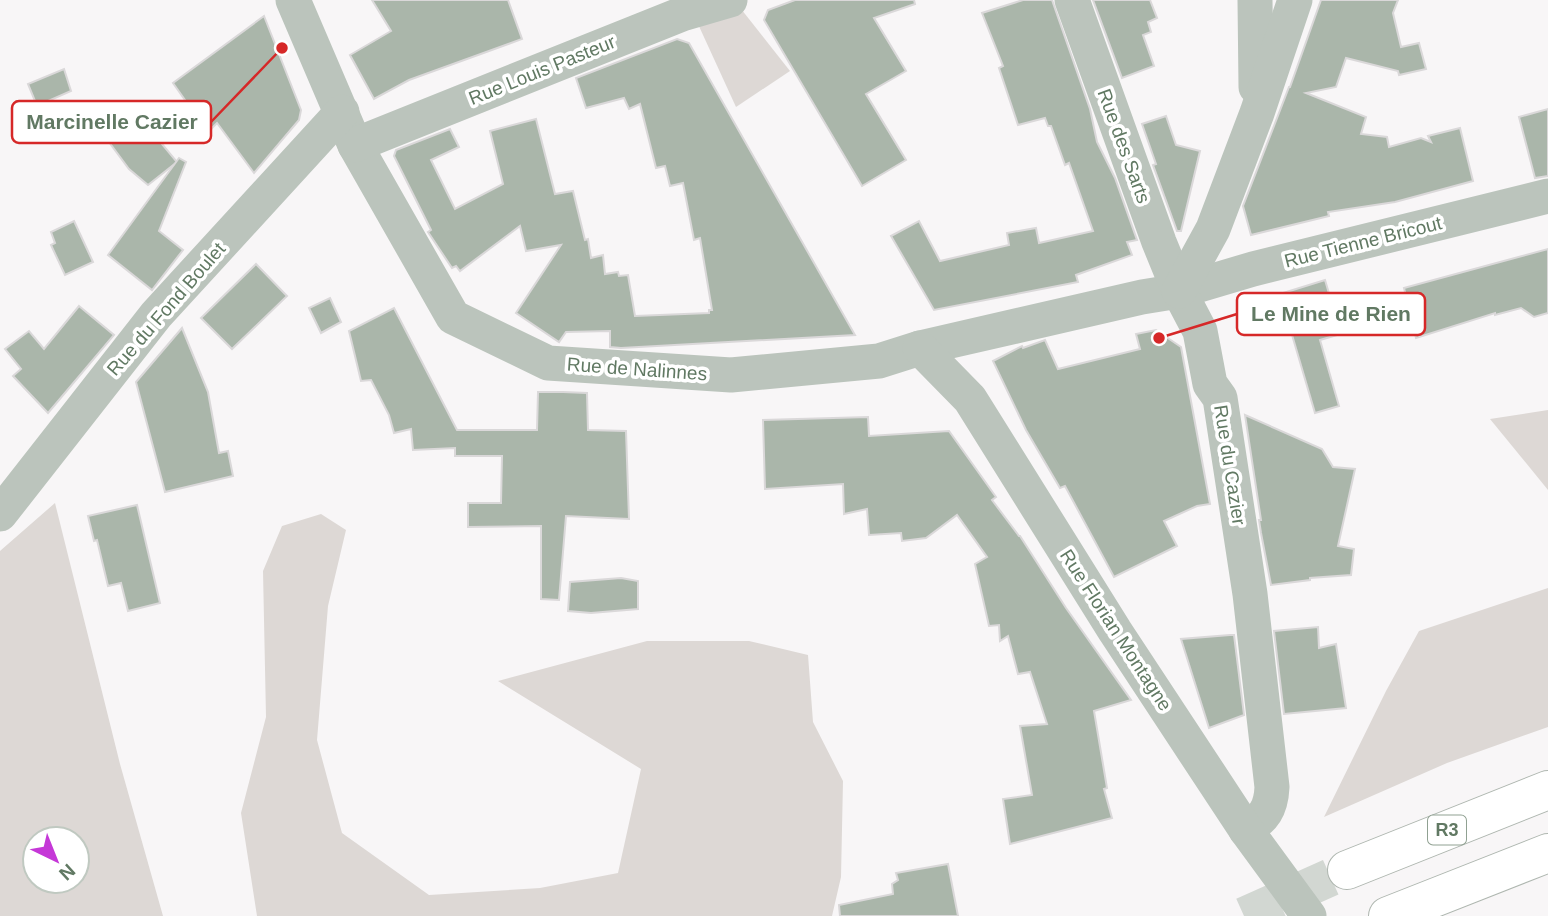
<svg xmlns="http://www.w3.org/2000/svg" width="1548" height="916" font-family="Helvetica,sans-serif">
<style>
.green{fill:#ddd8d5;fill-rule:evenodd}
.building{fill:#aab6aa;stroke:#dad8d9;stroke-width:2}
.lines{fill:none;stroke-linecap:round;stroke-linejoin:round}
.highway-tunnel{stroke:#d2d7d2;stroke-width:38;stroke-dasharray:38 19;stroke-linecap:butt}
.highway-casing{stroke:#afb7b0;stroke-width:40}
.street{stroke:#bbc4bc;stroke-width:35}
.highway{stroke:#fff;stroke-width:38}
.labels{text-anchor:middle;dominant-baseline:central;stroke-width:7;stroke-linejoin:round;paint-order:stroke}
.shield{fill:#fff;stroke:#90a192;stroke-width:2}
.shield-label{font-size:18px;font-weight:bold;fill:#617963}
.street-label{font-size:19px;fill:#617963;stroke:#fff}
.leader{fill:none;stroke:#d62828;stroke-width:2.5}
.callout-dot{fill:#d62828;stroke:#fff;stroke-width:2.5}
.callout{fill:#fff;stroke:#d62828;stroke-width:2.5}
.callout-label{font-size:21px;text-anchor:middle;font-weight:bold;fill:#617963}
</style>
<rect width="100%" height="100%" fill="#f8f6f7"/>
<g class="green">
<path d="M687,0H734L790,71L736,107Z"/>
<path d="M1548,410V490L1490,419Z"/>
<path d="M55,503L120,764L163,916H0V551ZM35,839H77V881H35Z"/>
<path d="M321,514L346,530L328,606L317,740L342,833L429,895L540,888L618,873L641,769L498,681L647,641H749L808,655L813,722L843,781L841,877L832,916H257L241,813L266,717L263,571L282,526Z"/>
<path d="M1548,588V727L1447,763L1324,817L1386,691L1419,631Z"/>
</g>
<g class="building">
<path d="M372,0H508L522,39L409,80L374,99L350,55L391,31Z"/>
<path d="M795,0H914L915,4L874,18L906,71L866,94L906,160L862,186L764,20L768,10Z"/>
<path d="M1023,0H1052L1090,109L1097,142L1115,178L1137,240L1127,242L1132,255L1076,275L1078,282L934,310L891,236L919,221L940,261L1009,245L1007,233L1036,228L1039,243L1093,231L1069,163L1065,165L1051,126H1048L1045,118L1018,125L999,68L1003,66L982,13Z"/>
<path d="M1093,0H1150L1157,18L1148,22L1151,32L1143,35L1154,66L1122,78Z"/>
<path d="M1321,0H1398L1393,13L1401,47L1419,43L1426,69L1399,75L1398,71L1346,58L1336,87L1306,93L1366,117L1361,134L1387,137L1389,147L1421,138L1431,142L1428,136L1460,128L1473,181L1395,202L1328,212L1329,216L1251,235L1243,206L1289,87H1290Z"/>
<path d="M264,16L301,110L299,120L254,173L217,123L211,129L194,109L192,110L173,83Z"/>
<path d="M677,39L689,43L855,335L621,348L610,347V331L566,332L559,342L516,313L561,245L526,251L520,226L460,271L456,266L452,268L428,232L431,230L394,156L396,150L450,129L459,147L431,160L455,209L503,184L490,131L536,119L555,194L573,191L585,240L588,239L591,258L603,255L605,274L618,272L619,276L628,275L635,316L709,313V310H712L700,238L694,240L683,183L670,186L665,166L656,168L640,104L629,109L624,98L586,108L576,78Z"/>
<path d="M64,69L71,91L37,106L28,84Z"/>
<path d="M1548,109V176L1535,178L1519,117Z"/>
<path d="M131,113L133,117L138,115L177,162L148,185L129,169L103,134Z"/>
<path d="M1166,116L1176,145L1200,151L1181,231H1177L1153,165L1156,164L1142,124Z"/>
<path d="M179,158L186,162L159,231L183,250L152,290L108,255Z"/>
<path d="M74,221L93,262L65,275L51,245L55,243L51,232Z"/>
<path d="M1548,249V313L1534,317L1521,308L1495,315V313L1416,338L1404,288Z"/>
<path d="M256,264L287,296L232,349L201,318Z"/>
<path d="M1325,280L1333,307L1329,309L1337,335L1320,340L1339,406L1315,413L1280,294Z"/>
<path d="M330,298L341,322L321,333L309,308Z"/>
<path d="M79,306L114,335L48,413L13,376L21,369L5,349L29,331L44,349Z"/>
<path d="M394,308L457,430H537L538,392H563L587,393L588,430L626,431L629,519L566,516L559,600L541,599V526L468,527V503H501L502,456H455V448L413,450L411,429L394,433L389,415L371,380L361,381L349,331Z"/>
<path d="M182,328L208,392L219,453L228,451L233,476L165,492L136,382Z"/>
<path d="M1156,330L1181,347L1210,504L1197,506L1164,521L1177,546L1114,577L1065,486L1060,488L1026,430L993,361L1022,346L1023,348L1045,340L1058,369L1140,349L1136,334Z"/>
<path d="M1245,415L1322,449L1333,467L1355,469L1338,546L1354,549L1351,575L1310,578V580L1271,585L1261,533L1259,520H1261Z"/>
<path d="M868,417L869,436L949,431L996,497L992,500L1019,536H1020L1066,608L1131,700L1094,711L1107,788L1104,789L1112,818L1010,844L1003,799L1032,795L1020,726L1047,724L1030,672L1018,674L1008,636L1000,641L999,625L989,626L975,564L987,557L957,515L926,538L902,541L901,533L869,535L867,509L844,514L843,484L765,489L763,420Z"/>
<path d="M137,505L160,603L128,611L121,583L108,586L97,540L94,541L88,516Z"/>
<path d="M621,578L638,581V609L591,613L568,611L570,582Z"/>
<path d="M1318,627L1319,648L1336,644L1346,708L1284,714L1274,631Z"/>
<path d="M1230,635H1234L1244,715L1209,728L1181,639Z"/>
<path d="M948,864L958,916H840L839,905L893,894L892,884L898,880L896,873Z"/>
</g>
<g class="lines">
<path class="highway-tunnel" d="M1244,916L1347,870"/>
<g class="highway-casing">
<g id="highway">
<path d="M1347,870L1548,790"/>
<path d="M1388,916L1548,853"/>
</g>
</g>
<g class="street">
<path d="M293,0L355,145L453,317L548,363L731,375L879,361L920,348L1142,297L1179,291L1253,269L1548,196"/>
<path d="M1072,0L1159,242L1179,291L1200,331L1210,384L1220,398L1250,594L1272,787C1271,809 1264,818 1246,830"/>
<path d="M1255,0L1256,87"/>
<path d="M355,145L682,14L730,0"/>
<path d="M1179,291L1213,229L1257,113L1295,0"/>
<path d="M920,348L970,399L1115,631L1246,830L1309,916"/>
<path d="M0,514L156,315L342,112"/>
</g>
<use href="#highway" class="highway"/>
</g>
<g class="labels">
<rect class="shield" x="1428" y="815.5" width="38" height="29" rx="5"/>
<g class="shield-label">
<text x="1447" y="830">R3</text>
</g>
<g class="street-label">
<text transform="translate(542 70) rotate(-22)">Rue Louis Pasteur</text>
<text transform="translate(1124 146) rotate(70)">Rue des Sarts</text>
<text transform="translate(1363 242) rotate(-14)">Rue Tienne Bricout</text>
<text transform="translate(166 309) rotate(-49)">Rue du Fond Boulet</text>
<text transform="translate(637 369) rotate(4)">Rue de Nalinnes</text>
<text transform="translate(1230 465) rotate(81)">Rue du Cazier</text>
<text transform="translate(1116 630) rotate(57)">Rue Florian Montagne</text>
</g>
</g>
<path class="leader" d="M282 48L211 122M1159 338L1237 314"/>
<g class="callout-dot">
<circle cx="282" cy="48" r="7"/>
<circle cx="1159" cy="338" r="7"/>
</g>
<g class="callout">
<rect x="12" y="101" width="199" height="42" rx="7"/>
<rect x="1237" y="293" width="188" height="42" rx="7"/>
</g>
<g class="callout-label">
<text x="112" y="129">Marcinelle Cazier</text>
<text x="1331" y="321">Le Mine de Rien</text>
</g>
<g transform="translate(56 860) rotate(137)"><circle r="33" fill="#ffffff" stroke="#c0c9c1" stroke-width="2"/>
<path d="M0-5L12 26L0 18L-12 26Z" fill="#c538d7"/>
<text y="-10" font-size="19" font-weight="bold" text-anchor="middle" fill="#617963">N</text>
</g>
</svg>
